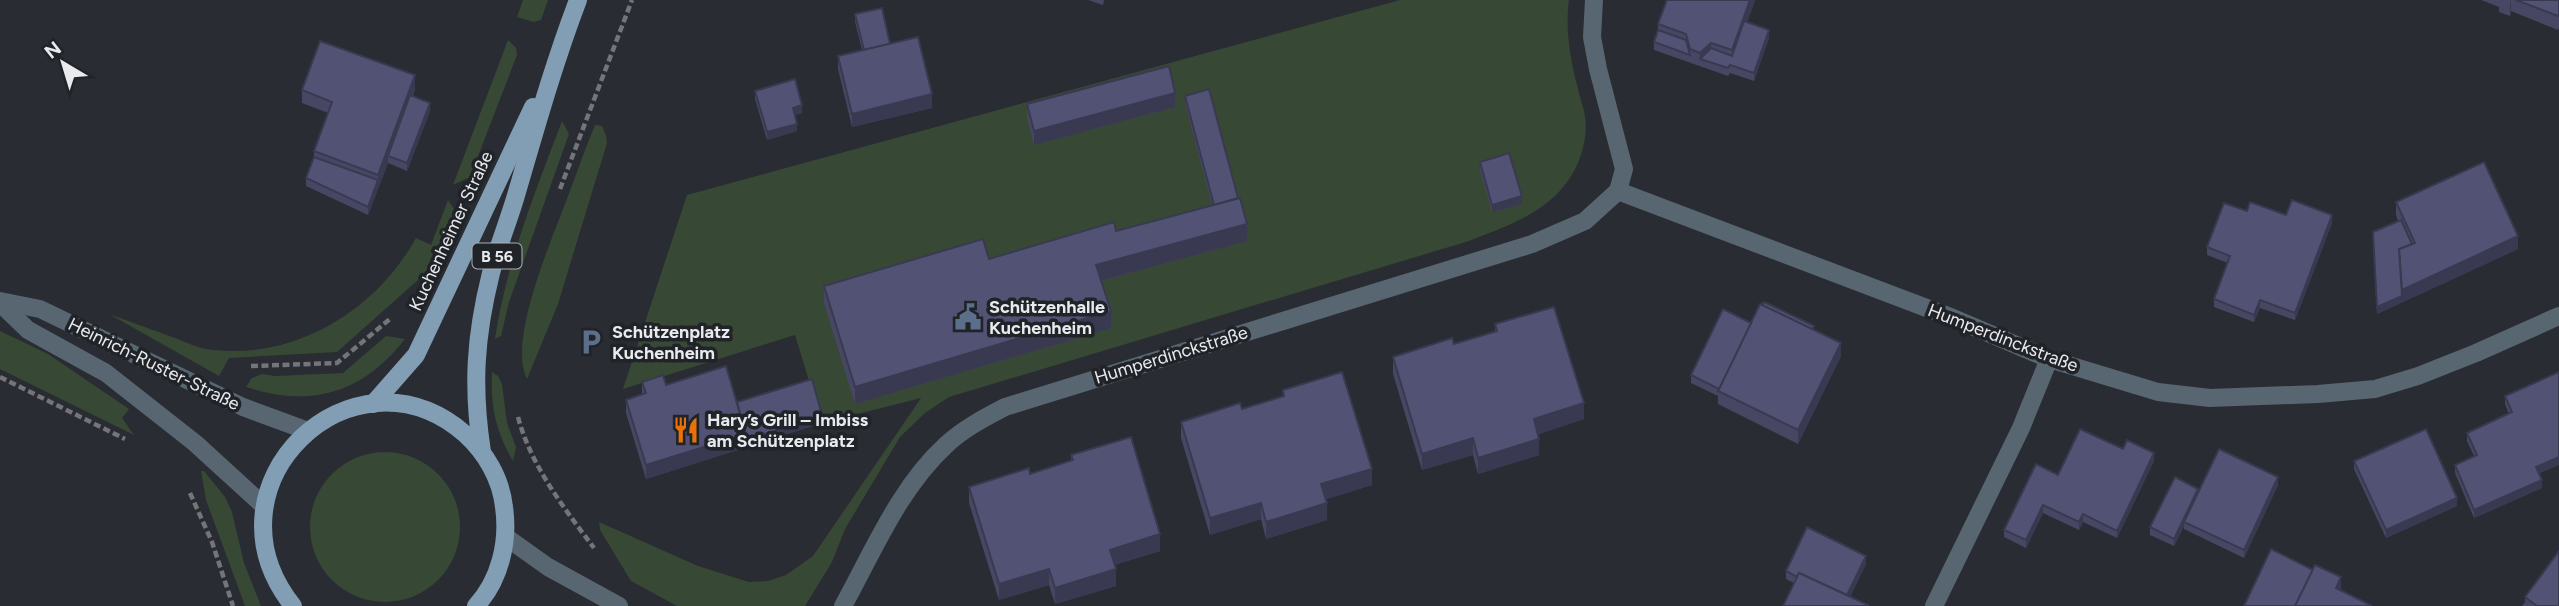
<svg xmlns="http://www.w3.org/2000/svg" width="2559" height="606" font-family="Figtree,sans-serif">
<style>
.green{fill:#374835}
.lines{fill:none;stroke-linecap:round;stroke-linejoin:round}
.path{stroke:#73757a;stroke-width:4.5;stroke-dasharray:7 3.5;stroke-linecap:butt}
.minor{stroke:#586671;stroke-width:18}
.primary{stroke:#829eb5;stroke-width:18}
.wall{fill:#474764}
.shaded-wall{fill:#393a51}
.building{fill:#525374;stroke:#393a51;stroke-width:2}
.labels{text-anchor:middle;dominant-baseline:central;stroke-width:7;stroke-linejoin:round;paint-order:stroke}
.shield{fill:#202328;stroke:#acaeb3;stroke-width:2}
.shield-label{font-size:16px;font-weight:bold;fill:#e8eaee}
.street-label{font-size:18px;fill:#e8eaee;stroke:#202328}
.poi-label{font-size:18px;font-weight:bold;fill:#e8eaee;stroke:#202328;text-anchor:start}
</style>
<rect width="100%" height="100%" fill="#292c32"/>
<g class="green">
<path d="M523,0H548L541,20L534,22L517,17Z"/>
<path d="M1400,0H1569C1565,26 1570,59 1577,85C1579,95 1583,105 1585,116C1587,130 1585,144 1580,158C1561,208 1515,223 1469,241L949,397L925,413L900,437L845,529L832,562L805,606H677L631,581L600,530L599,522L698,566L749,582L768,581L786,575L813,556L921,398L822,423L795,335L623,389L687,195Z"/>
<path d="M508,40L516,48L517,55L470,177L453,185Z"/>
<path d="M562,121L569,134L509,302L501,336L495,339C506,264 535,192 562,121Z"/>
<path d="M595,125L602,126L606,135L607,143L558,304L527,379C507,340 553,237 568,196C577,173 585,148 595,125Z"/>
<path d="M448,200L456,212L441,250H437L428,271L337,352L229,358L219,376L109,314C131,322 153,330 175,338C185,342 196,347 206,349C292,362 375,312 416,238L431,245Z"/>
<path d="M0,331L48,354L129,409L122,418L134,435L0,369Z"/>
<path d="M386,336L405,339C362,394 311,408 246,387L252,378L262,374L275,376L343,373Z"/>
<path d="M492,372L498,376L502,384L507,423L516,447L513,461C496,432 490,406 492,372Z"/>
<circle cx="385" cy="527" r="75"/>
<path d="M201,471H204L225,497L232,512L244,563L261,606H245L206,500Z"/>
</g>
<g class="lines">
<g class="path">
<path d="M560,189L632,0"/>
<path d="M251,366L337,363L390,319"/>
<path d="M0,377L125,439"/>
<path d="M518,417C531,466 564,508 594,548"/>
<path d="M190,493L212,542L233,606"/>
</g>
<g class="minor">
<path d="M1618,191L1953,318L2049,359L2158,392L2210,398L2318,394L2375,389L2418,376L2476,353L2559,316"/>
<path d="M0,301L40,309L243,407L308,431"/>
<path d="M0,303L28,330L106,373L195,443L264,506"/>
<path d="M506,537L548,567L619,606"/>
<path d="M843,606C873,552 899,488 946,445C963,429 984,418 1005,407L1532,244L1585,221L1618,191L1624,169L1598,69L1592,37L1594,0"/>
<path d="M1934,606L2021,428L2049,359"/>
</g>
<g class="primary">
<path d="M373,404L416,355L533,107"/>
<path d="M482,452C472,387 475,337 491,273C498,246 509,220 517,192C536,127 554,63 578,0"/>
<path d="M293,606C197,485 353,337 465,434C486,453 501,479 504,507C509,542 500,580 476,606"/>
</g>
</g>
<g class="wall">
<path d="M1088,0H1104L1103,5Z"/>
<path d="M1667,0H1755L1747,22L1769,38L1754,81L1730,73L1728,76L1654,50V42L1658,30V24Z"/>
<path d="M2481,0H2559V28L2558,30L2511,11L2510,16L2499,12V7Z"/>
<path d="M855,14L890,44L932,108L852,127L838,69V56L862,50L855,22Z"/>
<path d="M415,89L413,96L430,111L407,171L388,163L368,215L306,186V178L314,157V151L328,113L302,103V90Z"/>
<path d="M755,91L802,113L795,115L797,131L767,140L755,99Z"/>
<path d="M1185,96L1247,241L1101,281L1111,328L855,404L824,303V286L989,259L1116,231L1212,205L1185,103Z"/>
<path d="M1027,104L1175,107L1034,145L1027,117Z"/>
<path d="M1480,162L1522,204L1492,212L1480,170Z"/>
<path d="M2396,202L2518,249L2377,314L2373,240L2398,221L2396,215Z"/>
<path d="M2247,211L2286,215L2332,223L2295,320L2260,308L2254,322L2214,307V299L2228,263L2207,255V247Z"/>
<path d="M1751,323L1814,330L1841,356L1798,444L1718,404V396L1691,383V375Z"/>
<path d="M1495,324L1584,419L1538,434L1539,455L1478,474L1473,455L1422,470L1393,374V357L1454,344L1495,332Z"/>
<path d="M2559,372V465L2539,473L2542,488L2474,518L2455,473V465L2474,456L2467,441V433L2509,414L2505,404V396Z"/>
<path d="M642,382L666,385L822,423L646,479L626,413V400L642,395Z"/>
<path d="M1283,390L1372,485L1326,499L1327,520L1266,539L1261,519L1210,535L1181,438V422L1242,409L1283,396Z"/>
<path d="M2123,449L2154,461L2117,538L2083,522L2079,530L2043,513L2026,548L2004,537V530L2058,475Z"/>
<path d="M1071,455L1160,551L1114,565L1116,586L1055,604L1049,585L999,600L969,503V487L1030,474L1071,461Z"/>
<path d="M2354,461L2457,506L2386,538L2354,469Z"/>
<path d="M2278,485L2244,558L2184,529V526L2174,546L2150,535V527L2198,492Z"/>
<path d="M1866,564L1850,597L1794,583L1786,579V571Z"/>
<path d="M2525,597L2559,606H2522L2525,602Z"/>
</g>
<g class="shaded-wall">
<path d="M1750,0H1755L1732,64V50Z"/>
<path d="M2511,0V11L2510,16V3Z"/>
<path d="M1769,30V38L1754,81V73Z"/>
<path d="M1711,43V56L1700,59V53Z"/>
<path d="M415,75V89L390,157L388,156V163L368,215V207L378,180V175Z"/>
<path d="M1175,93V107L1034,145V131Z"/>
<path d="M932,94V108L852,127V114Z"/>
<path d="M430,103V111L407,171V163Z"/>
<path d="M802,105V113L793,115V108Z"/>
<path d="M797,124V131L767,140V132Z"/>
<path d="M1522,196V204L1492,212V205Z"/>
<path d="M2332,215V223L2295,320V313Z"/>
<path d="M1247,224V241L1096,282V265Z"/>
<path d="M2518,236V249L2377,314V307L2402,290Z"/>
<path d="M2260,300V308L2254,322V315Z"/>
<path d="M1111,311V328L855,404V387Z"/>
<path d="M1841,343V356L1798,444V430Z"/>
<path d="M1584,403V419L1534,436V419Z"/>
<path d="M822,415V423L646,479V465L746,434Z"/>
<path d="M1473,438V455L1422,470V454Z"/>
<path d="M1539,439V455L1478,474V458Z"/>
<path d="M2154,453V461L2117,538V531Z"/>
<path d="M2559,457V465L2536,475V467Z"/>
<path d="M1372,469V485L1321,501V484Z"/>
<path d="M2278,477V485L2244,558V550Z"/>
<path d="M2542,480V488L2474,518V510Z"/>
<path d="M2198,489V497L2184,522V526L2174,546V539Z"/>
<path d="M2457,498V506L2386,538V530Z"/>
<path d="M1261,503V519L1210,535V518Z"/>
<path d="M1327,503V520L1266,539V522Z"/>
<path d="M2043,505V513L2026,548V540Z"/>
<path d="M2083,514V522L2079,530V522Z"/>
<path d="M1160,534V551L1110,566V550Z"/>
<path d="M1866,556V564L1846,606L1845,600Z"/>
<path d="M1049,569V585L999,600V584Z"/>
<path d="M1116,569V586L1055,604V588Z"/>
<path d="M2341,577V591L2336,588Z"/>
</g>
<g class="building">
<path d="M1667,0H1750L1732,50L1711,43L1700,53L1690,49L1686,34L1658,24Z"/>
<path d="M2516,0H2559V15L2558,16Z"/>
<path d="M882,8L890,44L864,50L855,14Z"/>
<path d="M1744,21L1769,30L1754,73L1730,65L1728,68L1700,59L1711,48L1732,56Z"/>
<path d="M1658,30L1686,40L1690,55L1654,42Z"/>
<path d="M918,37L932,94L852,114L838,56Z"/>
<path d="M320,41L415,75L378,175L314,151L332,102L302,90Z"/>
<path d="M1169,66L1175,93L1034,131L1027,104Z"/>
<path d="M795,79L802,105L793,108L797,124L767,132L755,91Z"/>
<path d="M1209,89L1238,198L1214,205L1185,96Z"/>
<path d="M410,95L430,103L407,163L388,156Z"/>
<path d="M1509,153L1522,196L1492,205L1480,162Z"/>
<path d="M314,157L378,180L368,207L306,178Z"/>
<path d="M2484,162L2518,236L2402,290L2399,249L2415,243L2396,202Z"/>
<path d="M1240,198L1247,224L1096,265L1111,311L855,387L824,286L983,239L989,259L1114,222L1116,231Z"/>
<path d="M2292,200L2332,215L2295,313L2260,300L2254,315L2214,299L2230,256L2207,247L2224,203L2247,211L2250,202L2286,215Z"/>
<path d="M2401,220L2412,244L2399,249L2402,296L2377,307L2373,232Z"/>
<path d="M1764,302L1814,326L1812,329L1762,305Z"/>
<path d="M1760,304L1841,343L1798,430L1718,391Z"/>
<path d="M1554,307L1584,403L1534,419L1539,439L1478,458L1473,438L1422,454L1393,357L1452,338L1454,344L1497,331L1495,324Z"/>
<path d="M1723,309L1751,323L1719,389L1691,375Z"/>
<path d="M726,366L746,434L646,465L626,400L646,393L642,382L663,375L666,385Z"/>
<path d="M1342,372L1372,469L1321,484L1327,503L1266,522L1261,503L1210,518L1181,422L1240,403L1242,409L1284,396L1283,390Z"/>
<path d="M2559,372V457L2536,467L2542,480L2474,510L2455,465L2477,455L2467,433L2512,412L2505,396Z"/>
<path d="M812,379L822,415L746,440V434L737,402Z"/>
<path d="M2080,429L2123,449L2127,440L2154,453L2117,531L2083,514L2079,522L2043,505L2026,540L2004,530L2036,464L2058,475Z"/>
<path d="M2426,429L2457,498L2386,530L2354,461Z"/>
<path d="M1131,437L1160,534L1110,550L1116,569L1055,588L1049,569L999,584L969,487L1029,468L1030,474L1073,460L1071,455Z"/>
<path d="M2219,449L2278,477L2244,550L2184,522Z"/>
<path d="M2175,477L2198,489L2174,539L2150,527Z"/>
<path d="M1807,527L1866,556L1847,595L1799,573L1797,577L1786,571Z"/>
<path d="M2271,549L2313,570L2295,606H2244Z"/>
<path d="M2559,551V606H2537L2525,597Z"/>
<path d="M2315,565L2341,577L2336,588L2372,606H2295Z"/>
<path d="M1799,573L1868,605L1867,606H1783Z"/>
</g>
<defs>
<g id="civic-bare" transform="scale(2.1)"><path d="M-.6-6.5H3V-4.5H.6V-3L4-1V1h2V6H-6V1h2V-1L-.6-3ZM-1.2 2.5V6h2.4V2.5Z" fill="#5c6f8a" stroke="#202328" stroke-width="2.5" paint-order="stroke"/></g>
<g id="parking-bare" transform="scale(2.1)"><path d="M-3.5-5.5H1a3.5 3.5 0 0 1 0 7H-1V5.5H-3.5ZM-1-3.4V-.6H.8a1.4 1.4 0 0 0 0-2.8Z" fill="#5c6f8a" stroke="#202328" stroke-width="2.5" paint-order="stroke"/></g>
<g id="restaurant-bare" transform="scale(2.1)"><path d="M-5-6h1v4h1v-4h1v4h1v-4h1v5L-1.5 .5V6h-2V.5L-5-1ZM5-6V6H3V1.5H1.5Q1.5-4 5-6Z" fill="#e8710a" stroke="#202328" stroke-width="2.5" paint-order="stroke"/></g>
</defs>
<g fill-rule="evenodd">
<use href="#civic-bare" x="968" y="317"/>
<use href="#parking-bare" x="591" y="342"/>
<use href="#restaurant-bare" x="686" y="430"/>
</g>
<g class="labels">
<rect class="shield" x="472.5" y="243.5" width="49" height="25" rx="5"/>
<g class="shield-label">
<text x="497" y="256">B 56</text>
</g>
<g class="street-label">
<text transform="translate(451 231) rotate(-65)">Kuchenheimer Straße</text>
<text transform="translate(2003 338) rotate(21)">Humperdinckstraße</text>
<text transform="translate(1171 355) rotate(-17)">Humperdinckstraße</text>
<text transform="translate(154 364) rotate(26)">Heinrich-Ruster-Straße</text>
</g>
<g class="poi-label">
<text x="989" y="307">Schützenhalle<tspan x="989" dy="21">Kuchenheim</tspan></text>
<text x="612" y="332">Schützenplatz<tspan x="612" dy="21">Kuchenheim</tspan></text>
<text x="707" y="420">Hary’s Grill – Imbiss<tspan x="707" dy="21">am Schützenplatz</tspan></text>
</g>
</g>
<g transform="translate(63 63) rotate(322)" stroke="#202328" stroke-width="5" paint-order="stroke">
<path d="M0-5L12 26L0 18L-12 26Z" fill="#e8eaee"/>
<text y="-10" font-size="19" font-weight="bold" text-anchor="middle" fill="#e8eaee">N</text>
</g>
</svg>
